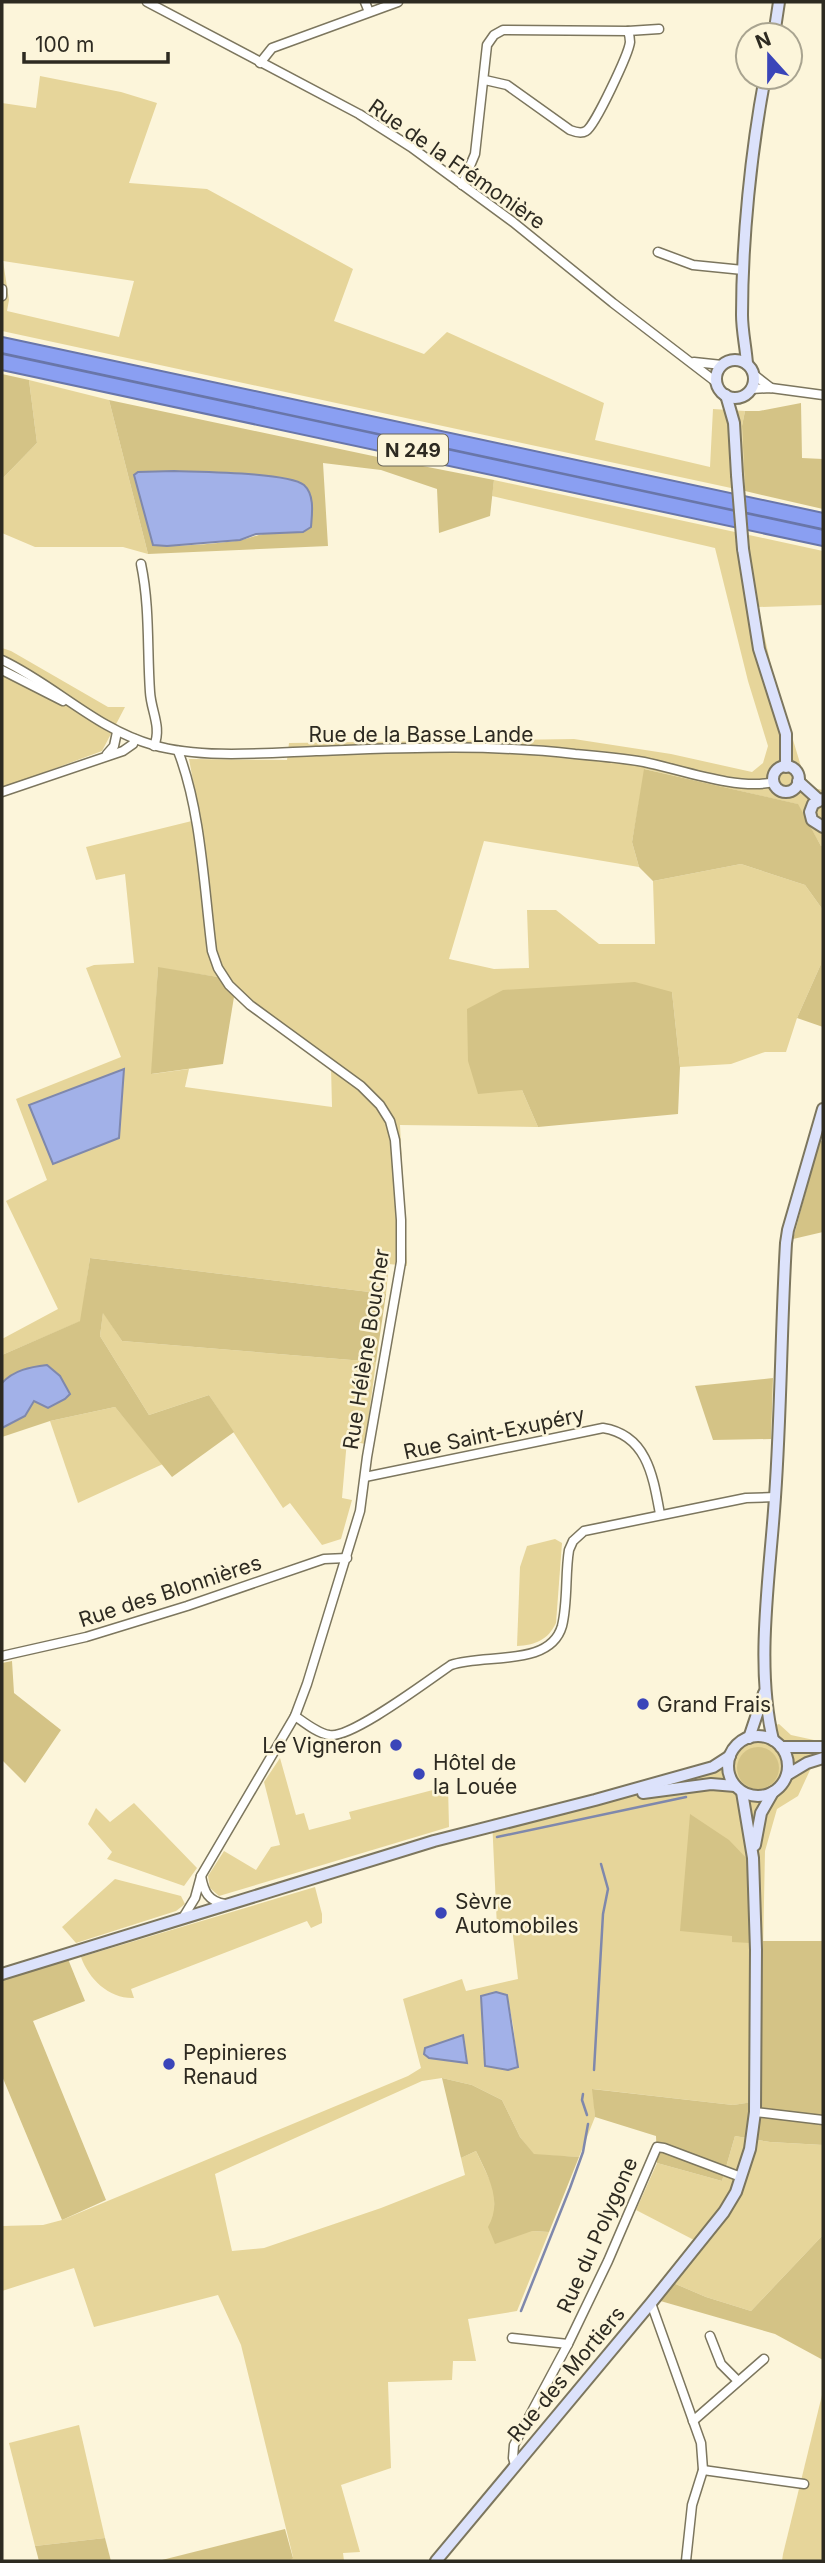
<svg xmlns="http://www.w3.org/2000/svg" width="825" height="2563" font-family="Inter,sans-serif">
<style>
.green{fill:#e6d59a;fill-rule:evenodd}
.forest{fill:#d4c386;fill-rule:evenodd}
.water{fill:#a2b1e8;stroke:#7f88ac;stroke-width:2}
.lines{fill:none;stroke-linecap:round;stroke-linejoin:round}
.stream{stroke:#7f88ac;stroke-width:2.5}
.street-casing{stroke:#7c765e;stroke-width:11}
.secondary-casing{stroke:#7c765e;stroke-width:14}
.highway-casing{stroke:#6976a9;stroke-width:18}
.street{stroke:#fff;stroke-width:8}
.secondary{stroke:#dce2fb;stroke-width:10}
.highway{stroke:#8a9ff2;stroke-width:14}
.secondary-bridge-casing{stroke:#7c765e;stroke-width:14;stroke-linecap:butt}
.secondary-bridge{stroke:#dce2fb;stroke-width:10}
.poi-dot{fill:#3a45b9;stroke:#fcf5da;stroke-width:2.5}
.labels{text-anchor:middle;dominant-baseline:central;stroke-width:5;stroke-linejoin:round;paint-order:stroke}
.shield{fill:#fcf5da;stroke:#6b6758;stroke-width:2}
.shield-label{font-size:19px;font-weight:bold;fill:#2d2a21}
.street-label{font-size:21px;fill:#2d2a21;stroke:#fcf5da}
.poi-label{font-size:21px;fill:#2d2a21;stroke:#fcf5da;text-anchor:start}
</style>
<rect width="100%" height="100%" fill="#fcf5da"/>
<g class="green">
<path d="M40,76L121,92L157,103L129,183L207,189L353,269L334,321L424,354L447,332L604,403L595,440L710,467L713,409L745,411L742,426L745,491L2,331V103L36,108ZM3,261L134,281L119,337L7,311L9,300Z"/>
<path d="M29,380L109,400L148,554L123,547H35L2,533V479L37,443Z"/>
<path d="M494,480L823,551V605L758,607L772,670L806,783L813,788L823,790V846H821L797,804L645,769L632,842L639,867L484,841L449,959L494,969L529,968L527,910H556L599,944H655L653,881L741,864L805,885L823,910L821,964L797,1018L786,1052H765L731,1064L680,1067L672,992L522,1090L538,1127L400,1125L407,1266L389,1264L386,1294L90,1258L81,1321L2,1355V1339L58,1309L6,1201L47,1180L16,1099L121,1057L86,968L94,965L134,963L125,874L96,880L86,847L200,819L189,759L287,760L289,743L574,739L671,754L752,772L763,763L768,746L748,681L715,548L492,496ZM158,968L218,977L234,997L331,1067L332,1107L185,1087L189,1069L152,1074Z"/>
<path d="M2,648L11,651L108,707H125L102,751L2,788Z"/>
<path d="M103,1312L122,1341L376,1362L365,1444L347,1440L342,1498L352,1500L341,1539L322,1545L290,1503L283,1508L209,1395L149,1415L100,1336Z"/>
<path d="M115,1407L163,1464L78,1503L50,1421Z"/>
<path d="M555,1539L562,1543L556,1623C548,1640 535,1645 517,1646L520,1567L527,1546Z"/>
<path d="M779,1724L791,1735L823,1742L798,1796L777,1809L765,1851L760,2101L733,2105L593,2089L595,2117L579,2157L534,2155L520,2137L502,2100L472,2085L442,2078L422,2081L215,2174L232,2251L264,2248L381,2208L465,2175L461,2158L476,2151L494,2189L495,2216L532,2231L549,2232L517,2311L468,2319L476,2361H453L452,2380L388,2382L391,2468L341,2485L360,2552L343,2553L344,2561H289L293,2557L241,2345L218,2295L94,2327L74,2268L2,2291V2226L43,2225L62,2220L408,2076L421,2068L403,1999L462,1979L466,1991L518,1979L512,1927L497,1928L492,1819L716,1765L739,1737ZM507,1995L513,2025L518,2067L508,2070L483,2052L482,1996Z"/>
<path d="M280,1758L296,1815L304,1813L309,1830L351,1819L349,1812L448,1786L449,1827L219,1896L210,1888L208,1876L224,1851L256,1870L271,1847L280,1845L264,1782Z"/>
<path d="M134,1803L197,1868L184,1886L107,1859L112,1852L88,1824L96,1808L110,1822Z"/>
<path d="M115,1879L181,1896L185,1904L176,1911L76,1943L62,1927Z"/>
<path d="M315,1887L322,1914V1923L311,1928L307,1921L131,1989L134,1998C110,1999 89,1980 81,1957Z"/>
<path d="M735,2136L770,2142L823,2145V2235L751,2311L706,2297L664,2279L694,2240L636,2210L657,2163L722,2181Z"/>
<path d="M823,2391V2561H782L783,2554Z"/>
<path d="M79,2425L105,2538L35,2546L9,2443Z"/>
</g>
<g class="forest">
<path d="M2,374L29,380L37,443L2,479Z"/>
<path d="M109,400L387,459L494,480L490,516L439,533L437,489L381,470L323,463L328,546L148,554ZM134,475L274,532C261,533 249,539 236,541C210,544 180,547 153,545Z"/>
<path d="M801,403L802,458L823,459V509L745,491L742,426L745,411H759Z"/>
<path d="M644,769L798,804L821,846H823V910L805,885L741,864L653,881L639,867L632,842Z"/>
<path d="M823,916V1027L797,1018L821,964Z"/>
<path d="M158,967L218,977L234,997L223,1064L151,1074Z"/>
<path d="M635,982L672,992L680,1067L678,1114L538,1127L522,1090L478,1094L468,1061L467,1009L503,990Z"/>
<path d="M820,1140L823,1142V1232L793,1239Z"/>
<path d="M90,1258L386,1294L376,1362L122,1341L103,1313L100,1336L149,1415L209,1395L234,1432L172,1477L115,1407L50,1421L2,1437V1355L80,1321Z"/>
<path d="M773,1378L771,1439L713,1440L695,1386Z"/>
<path d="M12,1661L14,1693L61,1730L25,1783L2,1760V1663Z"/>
<circle cx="758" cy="1768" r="21"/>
<path d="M690,1814L729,1840L751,1863L750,1943L732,1942V1936L680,1931Z"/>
<path d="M763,1941H823V2145L770,2142L735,2136L722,2181L657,2163L656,2136L595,2117L592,2089L733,2105L759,2101Z"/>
<path d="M68,1959L85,2001L33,2021L106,2200L62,2220L2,2076V1980Z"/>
<path d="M442,2078L472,2085L502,2100L520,2137L534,2154L579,2157L549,2232L532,2231L495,2244L488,2227C503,2201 488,2176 476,2151L461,2158Z"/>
<path d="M823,2235V2360L775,2334L650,2298L664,2279L706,2297L751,2311Z"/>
<path d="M285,2529L293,2558L289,2561H158Z"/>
<path d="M105,2538L111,2561H39L35,2546Z"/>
</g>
<g class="water">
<path d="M174,471C198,472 288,472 304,485C315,495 312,514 311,527L303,532L256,534L240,540L167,546L153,545L134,475L138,472Z"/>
<path d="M124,1069L119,1138L53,1164L29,1105Z"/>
<path d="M47,1365L60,1376L70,1394L65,1399L48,1408L34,1401L25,1416L2,1428V1383C14,1370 30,1367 47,1365Z"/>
<path d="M496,1992L507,1995L518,2067L508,2070L485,2066L481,1996Z"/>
<path d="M463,2035L467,2063L429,2058L424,2054L425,2048Z"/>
</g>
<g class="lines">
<g class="stream">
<path d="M497,1837L686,1797"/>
<path d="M594,2070L603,1914L608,1889L601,1864"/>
<path d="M583,2094L582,2100L587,2115"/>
<path d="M521,2311L570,2188L583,2152L588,2124"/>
</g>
<g class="street-casing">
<g id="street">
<path d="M147,2L359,114L411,147L513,222L613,303L716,382"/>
<path d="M365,2L369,12"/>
<path d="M628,31L659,29"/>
<path d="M260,63L272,48L398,2"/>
<path d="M462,185L475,154L487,45L494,35L503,30L628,31C629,34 630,38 630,42C629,53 595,126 586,131C581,134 575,132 570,130L507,85L485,80"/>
<path d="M658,252L693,265L743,270"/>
<path d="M2,289V296"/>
<path d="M694,362L722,365"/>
<path d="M753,374L771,388"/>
<path d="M751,389L771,388L823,395"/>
<path d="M141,564C150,607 147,649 150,692C151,711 162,727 154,746"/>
<path d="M2,660C55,685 96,729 153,745C201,759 266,753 316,751C402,748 490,744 575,754C598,756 621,758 644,762C679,769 739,791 773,782"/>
<path d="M2,670L63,701"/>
<path d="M178,751C201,810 204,888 212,951L218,968L229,985L250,1005L361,1086L380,1105L390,1121L395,1140L401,1220V1262L367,1457L360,1511L307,1684L295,1716L201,1876"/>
<path d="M107,754L114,746L117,732"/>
<path d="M2,792L123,751L133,744L135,739"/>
<path d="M365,1477L603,1428C647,1435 653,1476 660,1514"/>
<path d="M2,1656L86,1637L187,1606L324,1559L347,1558"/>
<path d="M295,1716C305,1723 317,1733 329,1735C350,1740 430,1679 451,1665C484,1653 550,1668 562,1626C568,1602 565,1574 569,1550L573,1541L584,1531L746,1498L775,1497"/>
<path d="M184,1916L195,1898L201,1876C204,1892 208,1901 225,1904"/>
<path d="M755,2112L823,2120"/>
<path d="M651,2303L701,2443L703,2470L692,2505L686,2561"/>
<path d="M710,2336L721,2364L738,2381"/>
<path d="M512,2338L568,2344"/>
<path d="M693,2421L764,2359"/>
<path d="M515,2465L513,2458L514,2445L568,2344L608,2261L657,2147L664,2148L741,2177"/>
<path d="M703,2470L804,2484"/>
</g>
</g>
<g class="secondary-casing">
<g id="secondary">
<path d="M774,35L779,2"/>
<circle cx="735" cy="379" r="19"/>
<path d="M747,364C746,348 742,331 742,315C742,240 751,151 765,77"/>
<path d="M726,395L734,423L737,475"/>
<path d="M743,549L759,649L786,734V767"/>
<circle cx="786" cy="779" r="13"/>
<path d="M798,781L819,800"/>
<path d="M823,799L813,804L810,812L812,820L823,827"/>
<circle cx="758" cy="1766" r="30"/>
<path d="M749,1738L764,1693"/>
<path d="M773,1740C755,1665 770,1575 775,1497C781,1413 781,1328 786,1243L788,1230L823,1109"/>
<path d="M781,1747H823"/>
<path d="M787,1775L807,1763L823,1758"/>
<path d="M643,1793L711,1784L735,1786"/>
<path d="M755,1845L761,1813L773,1792"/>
<path d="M2,1974L434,1841L595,1800L713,1767L730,1756"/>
<path d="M436,2561L651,2303L724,2212L736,2192L750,2149L755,2112L756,1950L753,1858L742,1792"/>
</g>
</g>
<g class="highway-casing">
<g id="highway">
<path d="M2,345L823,521"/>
<path d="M2,362L823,538"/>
</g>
</g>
<use href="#street" class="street"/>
<use href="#secondary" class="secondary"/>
<use href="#highway" class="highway"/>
<g class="secondary-bridge-casing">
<path id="secondary-bridge" d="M737,475L743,549"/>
</g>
<use href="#secondary-bridge" class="secondary-bridge"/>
</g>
<g class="poi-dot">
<circle cx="643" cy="1704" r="7"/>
<circle cx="396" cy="1745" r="7"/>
<circle cx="419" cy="1774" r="7"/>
<circle cx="441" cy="1913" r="7"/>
<circle cx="169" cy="2064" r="7"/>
</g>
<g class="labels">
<rect class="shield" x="378" y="434.5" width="70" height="31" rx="5"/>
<g class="shield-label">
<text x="413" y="450">N 249</text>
</g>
<g class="street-label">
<text transform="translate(457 164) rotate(35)">Rue de la Frémonière</text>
<text x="421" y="734">Rue de la Basse Lande</text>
<text transform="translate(366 1349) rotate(-81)">Rue Hélène Boucher</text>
<text transform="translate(494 1433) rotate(-12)">Rue Saint-Exupéry</text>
<text transform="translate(170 1591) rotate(-18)">Rue des Blonnières</text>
<text transform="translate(597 2235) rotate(-66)">Rue du Polygone</text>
<text transform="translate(566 2374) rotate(-50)">Rue des Mortiers</text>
</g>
<g class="poi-label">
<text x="657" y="1704">Grand Frais</text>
<text x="382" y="1745" text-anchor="end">Le Vigneron</text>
<text x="433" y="1762">Hôtel de<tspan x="433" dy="24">la Louée</tspan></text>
<text x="455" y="1901">Sèvre<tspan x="455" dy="24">Automobiles</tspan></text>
<text x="183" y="2052">Pepinieres<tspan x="183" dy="24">Renaud</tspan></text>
</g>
</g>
<rect width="825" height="2563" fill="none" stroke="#2d2a21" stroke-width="7"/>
<g transform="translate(769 56) rotate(339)"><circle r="33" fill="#fcf5da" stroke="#a9a490" stroke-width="2"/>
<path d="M0-5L12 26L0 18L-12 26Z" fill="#3a45b9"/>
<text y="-10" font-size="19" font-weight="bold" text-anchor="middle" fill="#2d2a21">N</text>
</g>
<path d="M24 52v10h144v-10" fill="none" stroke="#2d2a21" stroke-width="3.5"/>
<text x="35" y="52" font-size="21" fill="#2d2a21" stroke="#fcf5da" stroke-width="5" paint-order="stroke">100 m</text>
</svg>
